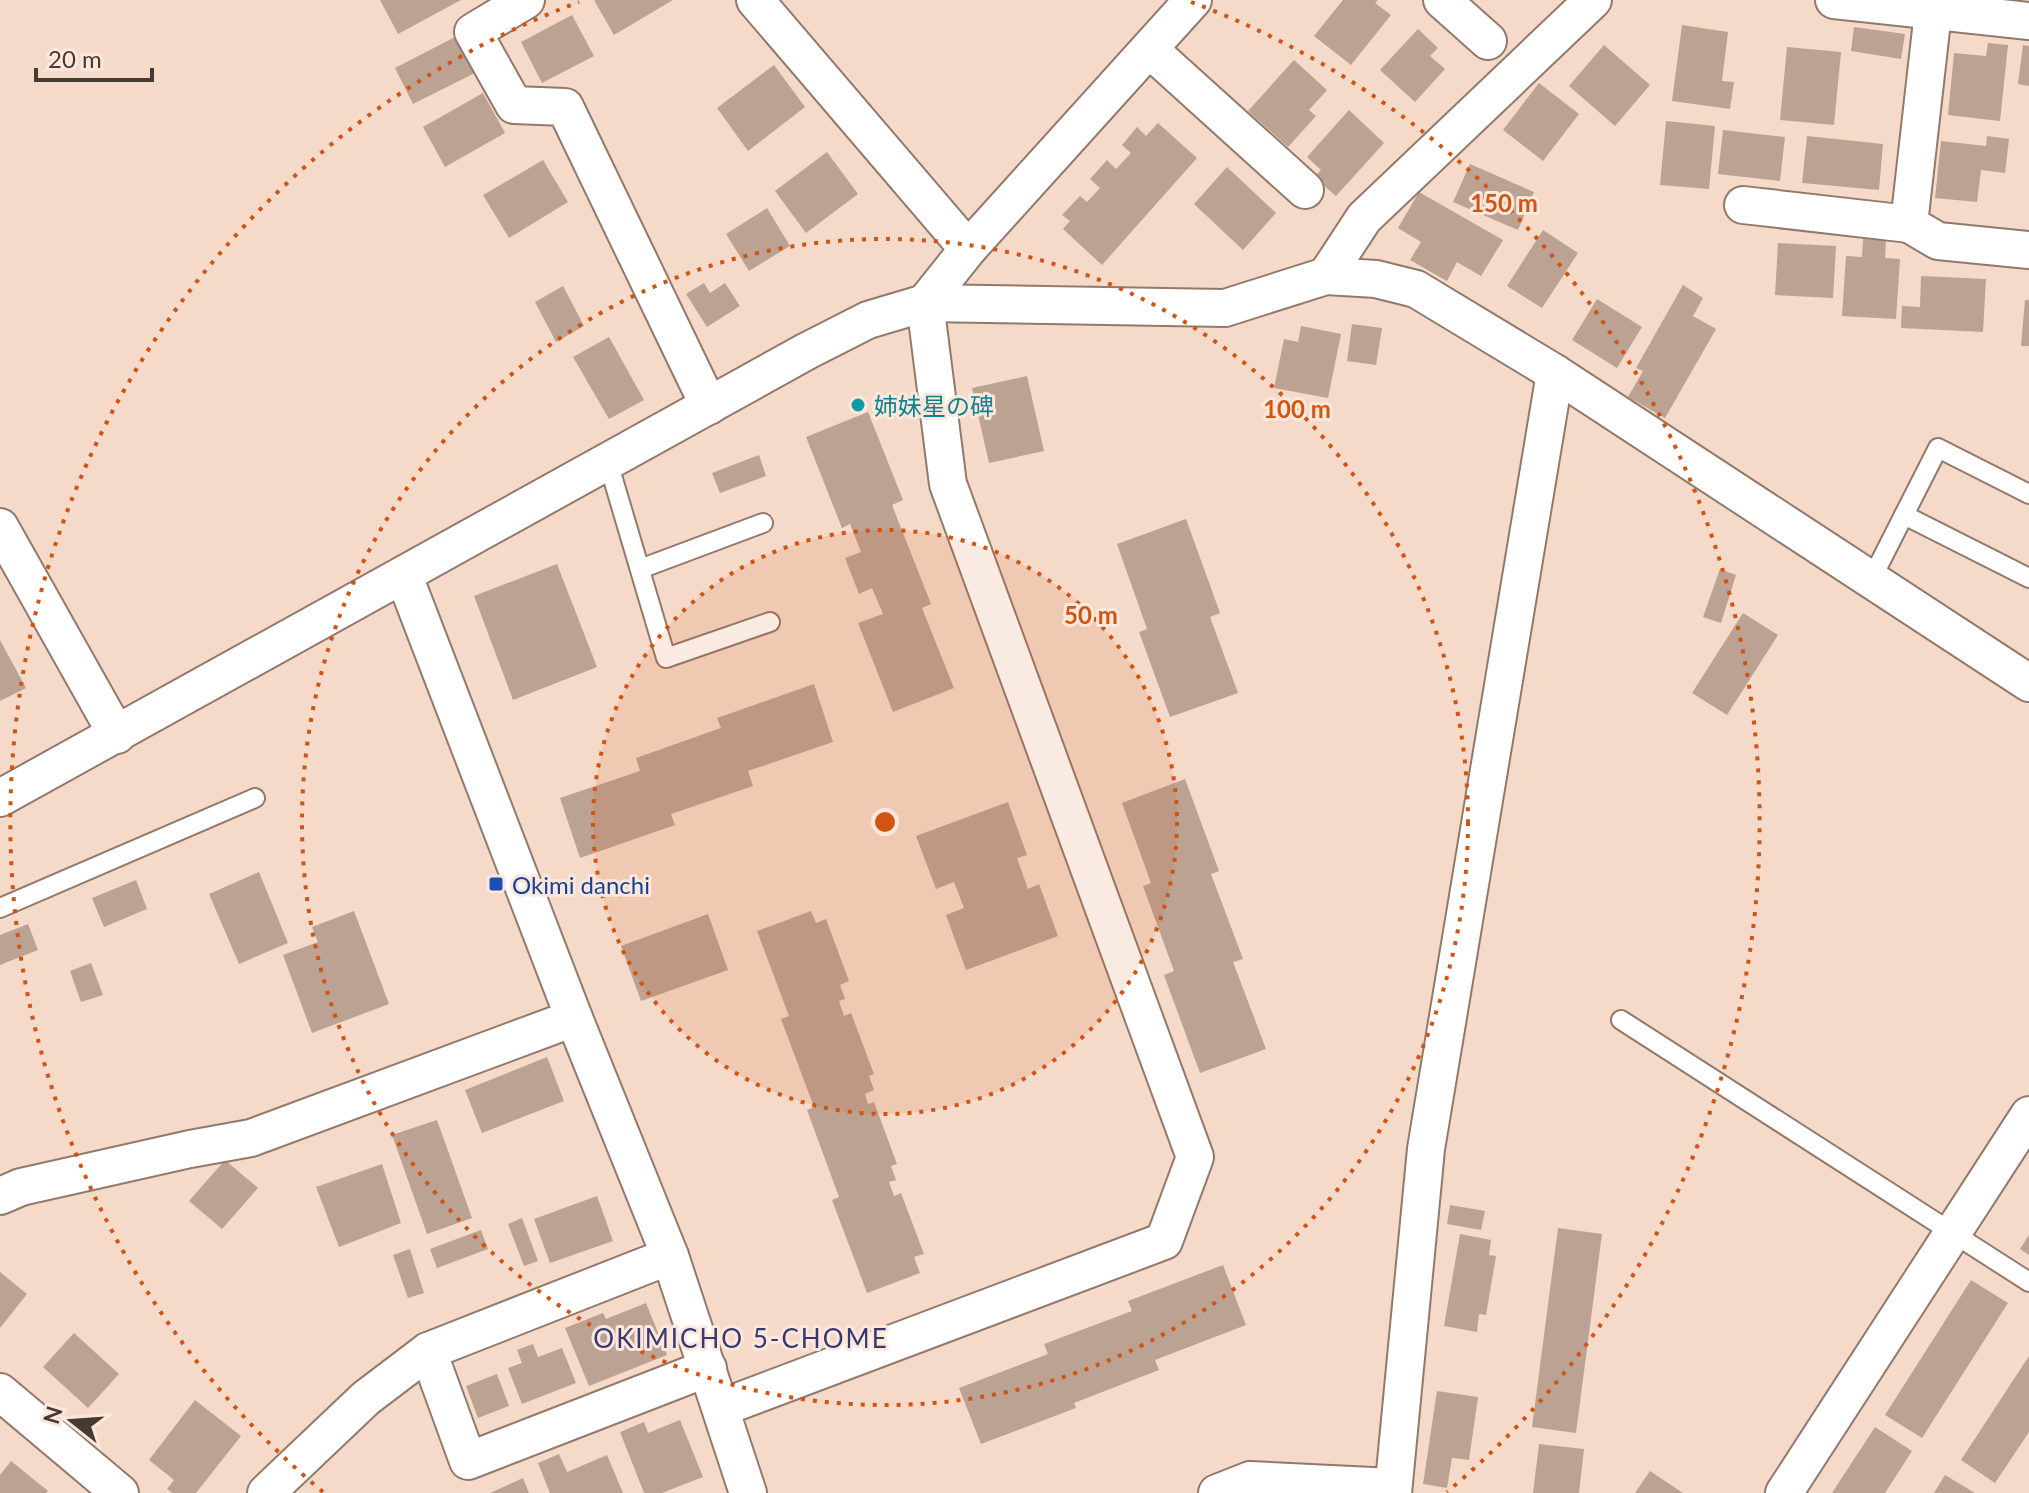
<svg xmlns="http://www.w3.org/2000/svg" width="2029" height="1493" font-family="Lato,'Noto Sans JP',sans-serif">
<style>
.building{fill:#bca292}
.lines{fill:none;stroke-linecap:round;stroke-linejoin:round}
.lane-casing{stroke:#92796b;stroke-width:22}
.street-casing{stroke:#92796b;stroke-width:40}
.lane{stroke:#fff;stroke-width:18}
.street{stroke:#fff;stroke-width:36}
.ring{fill:none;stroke:#d05412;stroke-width:4;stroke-dasharray:4 8}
.culture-dot{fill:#0f9aa8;stroke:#ffe8db;stroke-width:3}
.transit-dot{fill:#1a4fb4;stroke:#ffe8db;stroke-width:3}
.labels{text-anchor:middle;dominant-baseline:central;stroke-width:6;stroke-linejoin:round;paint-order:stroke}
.culture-label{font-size:24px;fill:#0d838f;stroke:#ffe8db;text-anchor:start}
.transit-label{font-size:24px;fill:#164399;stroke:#ffe8db;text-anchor:start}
.neighbourhood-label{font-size:26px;letter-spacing:2px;fill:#363874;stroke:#ffe8db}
.centre{fill:#d05412;stroke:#ffe8db;stroke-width:4}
.ring-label{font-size:24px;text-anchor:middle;font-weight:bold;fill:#d05412;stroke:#ffe8db;stroke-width:6;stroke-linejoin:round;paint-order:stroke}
</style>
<rect width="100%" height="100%" fill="#f5daca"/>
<g class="building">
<path d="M380,0H461L398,34Z"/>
<path d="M594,0H673L614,35Z"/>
<path d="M1343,0H1378L1375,3L1391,15L1351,65L1314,36Z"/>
<path d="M572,15L594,56L542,83L521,42Z"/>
<path d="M1682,25L1728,32L1722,81L1734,82L1730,109L1672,101Z"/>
<path d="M1854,27L1905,34L1901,59L1851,51Z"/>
<path d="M1418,29L1438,48L1430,56L1445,69L1415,102L1380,70Z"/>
<path d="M457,36L475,73L413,104L395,68Z"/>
<path d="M1988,43L2008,45L2000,121L1948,115L1954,53L1986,56Z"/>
<path d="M1604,45L1650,85L1615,126L1569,86Z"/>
<path d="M2023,45L2029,46V86L2018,84Z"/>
<path d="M1787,47L1841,52L1834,125L1780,120Z"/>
<path d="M1294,60L1327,90L1309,110L1316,116L1288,147L1248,111Z"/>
<path d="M774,65L805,107L748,151L717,108Z"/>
<path d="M1539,83L1579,114L1543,161L1503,130Z"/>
<path d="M483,93L505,133L445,167L423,127Z"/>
<path d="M1349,110L1384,143L1336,196L1314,177L1321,170L1307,157Z"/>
<path d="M1666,121L1715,126L1709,189L1660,185Z"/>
<path d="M1158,123L1197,158L1102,265L1063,229L1070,221L1062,215L1080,196L1087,202L1100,188L1090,179L1107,160L1116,169L1131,153L1122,145L1137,127L1146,136Z"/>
<path d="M1723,130L1785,137L1780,181L1718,174Z"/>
<path d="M1807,136L1883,144L1879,190L1802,183Z"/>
<path d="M1987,136L2009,139L2005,173L1981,170L1977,202L1935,198L1941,141L1986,146Z"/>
<path d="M827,152L858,194L806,233L775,191Z"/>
<path d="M543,160L568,202L509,238L483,195Z"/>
<path d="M1470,164L1534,192L1518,230L1453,202Z"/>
<path d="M1227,167L1276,213L1243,250L1194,204Z"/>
<path d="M1419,192L1503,240L1481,276L1457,262L1447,281L1410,260L1421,242L1398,228Z"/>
<path d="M767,208L790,246L749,271L726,234Z"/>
<path d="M1543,230L1578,253L1542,308L1507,286Z"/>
<path d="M1863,239L1886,240L1885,258L1900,259L1896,319L1842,316L1846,256L1862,257Z"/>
<path d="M1778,243L1836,246L1833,298L1775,295Z"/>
<path d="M1921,276L1986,279L1983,332L1901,328L1902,306L1920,307Z"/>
<path d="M704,283L710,293L725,283L740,306L707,327L686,294Z"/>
<path d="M1683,285L1703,298L1693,316L1716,329L1665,418L1628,397L1643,371L1636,368Z"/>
<path d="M563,286L584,326L556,342L535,302Z"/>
<path d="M1597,299L1642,327L1617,368L1572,340Z"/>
<path d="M2025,300H2029V346H2021Z"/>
<path d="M1352,324L1382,328L1376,365L1347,361Z"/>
<path d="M1301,326L1341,334L1328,398L1274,388L1284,339L1298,342Z"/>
<path d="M609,337L644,400L609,419L573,357Z"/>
<path d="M1027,376L1044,451L989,463L972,388Z"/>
<path d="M868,412L903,500L892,505L931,604L922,608L954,688L893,712L858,623L883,614L872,588L859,594L845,558L861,552L850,524L842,528L806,437Z"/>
<path d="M759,455L766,476L720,493L712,473Z"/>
<path d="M1186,519L1220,613L1210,617L1238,693L1170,717L1139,632L1147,629L1117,544Z"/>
<path d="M557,564L597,667L513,700L474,596Z"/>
<path d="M1720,569L1736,575L1721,623L1703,617Z"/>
<path d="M1743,613L1778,635L1727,715L1692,693Z"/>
<path d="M0,640L26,688L0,701Z"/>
<path d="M814,684L833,742L748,771L753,786L671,814L675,825L580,858L560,798L640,771L636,758L721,728L717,718Z"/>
<path d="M1185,779L1219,871L1211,874L1243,959L1233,962L1266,1049L1200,1073L1164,975L1174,971L1143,886L1151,883L1122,803Z"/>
<path d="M1008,802L1027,855L1017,858L1028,889L1039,884L1058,936L966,970L946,915L964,908L954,882L936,889L916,836Z"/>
<path d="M259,872L288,943L239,964L209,894Z"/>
<path d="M136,880L147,909L104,927L92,898Z"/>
<path d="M354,911L389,1004L312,1033L283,955L318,942L312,927Z"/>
<path d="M811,911L816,923L826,919L849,981L840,985L845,999L839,1001L844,1016L851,1013L874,1074L869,1076L874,1090L865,1094L868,1104L874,1102L897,1164L891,1166L896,1180L889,1182L894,1196L901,1193L924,1254L914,1257L920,1273L867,1293L832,1200L839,1197L807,1110L814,1107L781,1019L789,1016L757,931Z"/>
<path d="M708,914L728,970L641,1001L621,946Z"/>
<path d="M28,924L38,950L0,965V935Z"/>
<path d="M91,963L103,995L81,1002L70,971Z"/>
<path d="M547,1057L564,1101L482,1133L465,1090Z"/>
<path d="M437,1120L472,1218L427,1234L392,1135Z"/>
<path d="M225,1160L258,1188L222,1229L189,1201Z"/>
<path d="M382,1164L401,1223L339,1247L316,1187Z"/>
<path d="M597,1196L613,1241L550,1263L534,1219Z"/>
<path d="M1450,1205L1485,1211L1481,1230L1447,1224Z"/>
<path d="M522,1218L538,1261L524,1266L508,1224Z"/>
<path d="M1558,1228L1602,1234L1576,1433L1532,1427Z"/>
<path d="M481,1230L488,1249L437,1268L430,1249Z"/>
<path d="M1460,1234L1491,1240L1489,1255L1496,1256L1486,1315L1479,1314L1477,1332L1444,1326Z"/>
<path d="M2029,1235V1255L2020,1249Z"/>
<path d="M410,1249L424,1293L408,1298L393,1255Z"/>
<path d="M1223,1265L1246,1325L1155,1360L1159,1370L1074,1403L1076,1408L981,1444L959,1388L1048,1354L1044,1344L1132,1311L1128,1301Z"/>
<path d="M0,1272L27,1294L0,1328Z"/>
<path d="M1971,1280L2008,1303L1922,1438L1885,1415Z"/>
<path d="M646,1303L667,1355L589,1386L565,1328L603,1313L606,1319Z"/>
<path d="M74,1333L119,1374L88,1408L43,1367Z"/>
<path d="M533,1344L538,1357L562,1348L576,1383L522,1404L508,1368L522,1363L517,1350Z"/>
<path d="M2029,1356V1432L1995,1483L1961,1460Z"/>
<path d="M497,1374L509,1406L478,1418L466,1386Z"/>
<path d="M1437,1391L1478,1397L1469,1460L1452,1458L1447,1488L1423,1484Z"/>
<path d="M195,1400L241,1436L196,1493H172L167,1489L174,1480L149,1460Z"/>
<path d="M680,1420L703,1477L662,1493H644L620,1432L644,1422L648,1433Z"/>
<path d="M1875,1427L1912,1451L1885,1493H1832Z"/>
<path d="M1539,1444L1584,1449L1579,1493H1533Z"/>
<path d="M559,1454L567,1472L607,1455L623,1493H550L538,1463Z"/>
<path d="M11,1461L48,1491L46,1493H0V1475Z"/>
<path d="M1650,1471L1683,1493H1635Z"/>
<path d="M1945,1475L1975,1493H1934Z"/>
<path d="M523,1478L529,1493H490Z"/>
</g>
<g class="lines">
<g class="lane-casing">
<g id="lane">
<path d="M608,462L666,658L770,622"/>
<path d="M1904,515L2029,578"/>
<path d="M640,569L763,523"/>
<path d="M1871,580L1938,448L2029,494"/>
<path d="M0,908L255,798"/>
<path d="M1621,1020L2029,1282"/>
</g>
</g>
<g class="street-casing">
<g id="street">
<path d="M526,0L473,32L514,105L565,107L709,406"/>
<path d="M755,0L968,249"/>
<path d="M1442,0L1488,41"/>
<path d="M1834,0L2029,21"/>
<path d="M1933,12L1909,224L1938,241L2029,250"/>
<path d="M1149,49L1305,190"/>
<path d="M1743,205L1909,224"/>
<path d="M1326,276L1364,218L1593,0"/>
<path d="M0,527L117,735"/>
<path d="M404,576L574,1018L670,1256L748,1493"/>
<path d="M0,798L807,351L868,320L925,303L1225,308L1326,276L1376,279L1416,289L1555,373L2029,683"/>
<path d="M0,1196L21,1187L190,1149L251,1138L574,1018"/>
<path d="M428,1351L468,1461L708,1368"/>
<path d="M0,1392L120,1493"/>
<path d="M721,1408L1164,1241L1195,1157L948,484L925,303L968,249L1193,0"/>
<path d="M266,1493L366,1398L428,1351L670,1256"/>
<path d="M1217,1493L1250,1480L1393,1487"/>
<path d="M1393,1493L1426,1149L1555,373"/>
<path d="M1784,1493L2029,1115"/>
</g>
</g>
<use href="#lane" class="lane"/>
<use href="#street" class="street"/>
</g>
<circle cx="885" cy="822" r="292" fill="#d05412" fill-opacity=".12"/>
<g class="ring">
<circle cx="885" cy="822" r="292"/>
<circle cx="885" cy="822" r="583"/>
<path d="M323 1492A875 875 0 0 1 579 2M1191 2A875 875 0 0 1 1447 1492"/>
</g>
<circle class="culture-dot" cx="858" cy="405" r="8"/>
<rect class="transit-dot" x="488" y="876" width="16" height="16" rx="4"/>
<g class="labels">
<g class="culture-label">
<text x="874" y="405">姉妹星の碑</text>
</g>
<g class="transit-label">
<text x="512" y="884">Okimi danchi</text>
</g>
<g class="neighbourhood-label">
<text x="741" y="1338">OKIMICHO 5-CHOME</text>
</g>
</g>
<circle cx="885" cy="822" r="12" class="centre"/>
<g class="ring-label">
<text x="1504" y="212">150 m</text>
<text x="1297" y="418">100 m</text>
<text x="1091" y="624">50 m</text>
</g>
<g transform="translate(72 1421) rotate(287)" stroke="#ffe8db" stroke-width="6" paint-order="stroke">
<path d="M0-6L14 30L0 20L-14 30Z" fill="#453a34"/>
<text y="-12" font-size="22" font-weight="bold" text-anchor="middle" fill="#453a34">N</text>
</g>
<path d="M36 68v12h116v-12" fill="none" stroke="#453a34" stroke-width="4"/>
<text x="48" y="68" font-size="24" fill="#453a34" stroke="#ffe8db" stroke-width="6" paint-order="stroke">20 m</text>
</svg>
